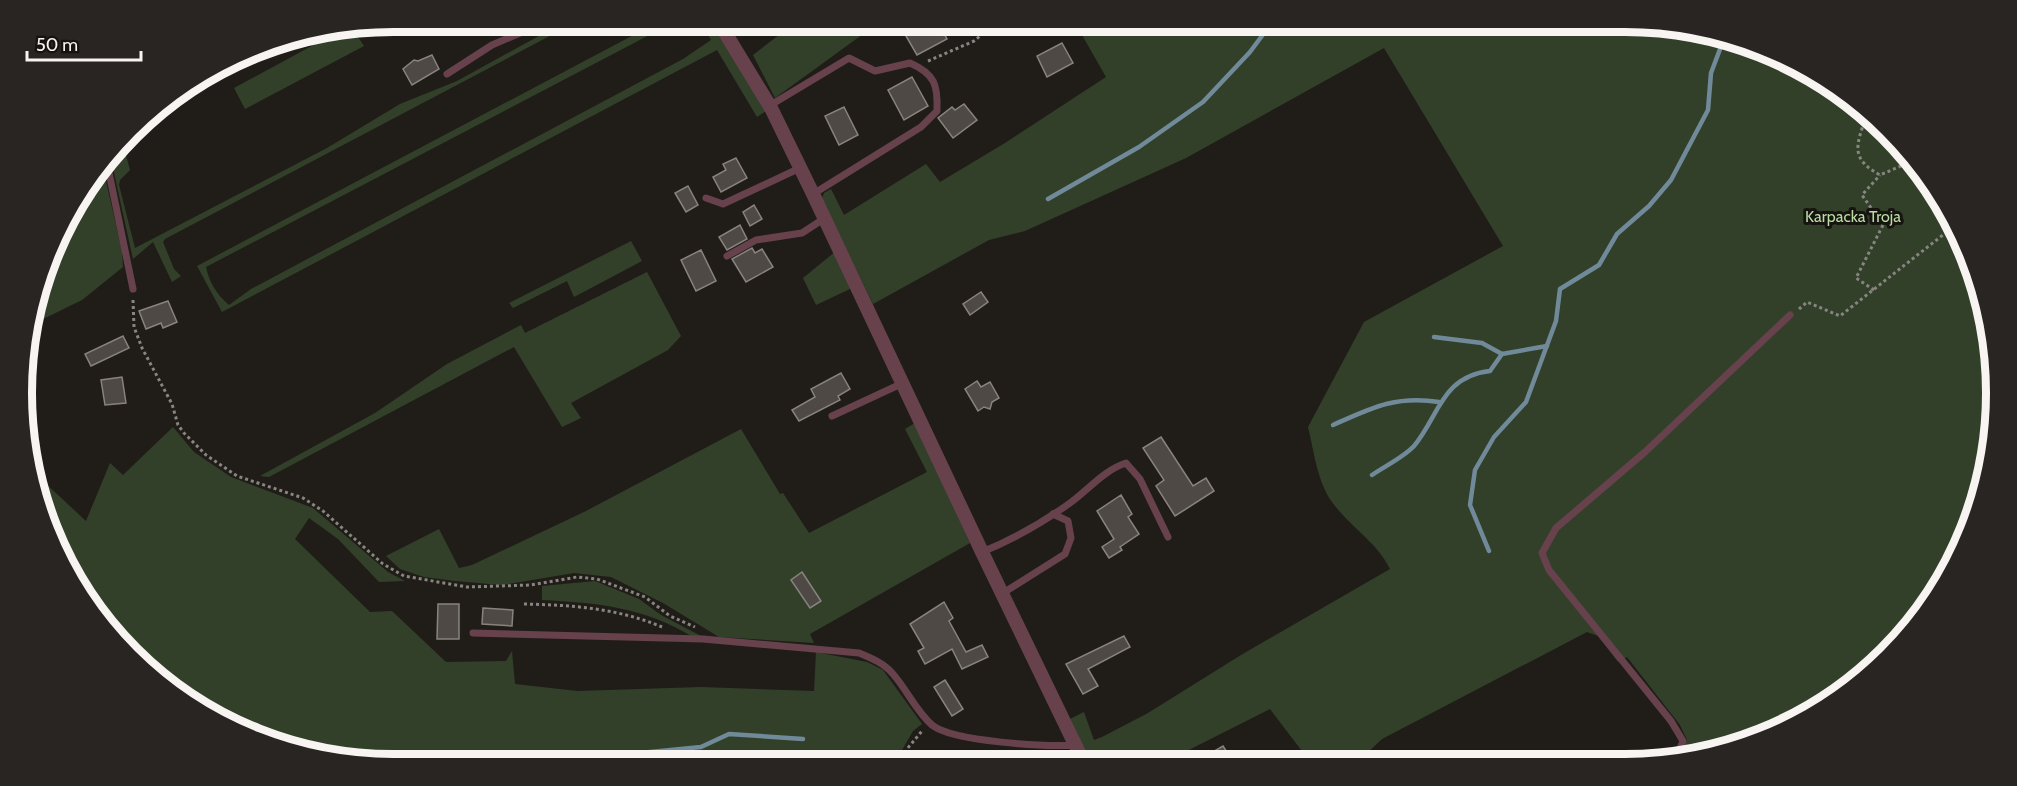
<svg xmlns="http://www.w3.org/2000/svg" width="2017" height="786" font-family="Cabin,sans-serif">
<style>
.green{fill:#32402a}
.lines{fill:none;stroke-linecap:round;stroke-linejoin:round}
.stream{stroke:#718a9a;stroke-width:4.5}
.building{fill:#4e4945;stroke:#88837e;stroke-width:1.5}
.path{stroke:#888581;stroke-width:3;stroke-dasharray:3 3;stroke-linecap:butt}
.service{stroke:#67424d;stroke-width:7}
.minor{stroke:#67424d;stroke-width:14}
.labels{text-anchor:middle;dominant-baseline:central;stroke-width:6;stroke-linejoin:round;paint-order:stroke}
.park-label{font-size:16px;fill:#b7dda2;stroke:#171310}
.rim{fill:none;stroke:#f7f4f1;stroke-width:8}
</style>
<rect width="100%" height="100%" fill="#201d19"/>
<g class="green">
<path d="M566,21H578L165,239L163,242L174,269L181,276L172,282L153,242L133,259L111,159L123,144L130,170L120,180L119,185L135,248L327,148L400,104L457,81Z"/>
<path d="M660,21H676L206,267C209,282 217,295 229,305L251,289L683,59L711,40L700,21H715L766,111L757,117L717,50L222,312L197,266Z"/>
<path d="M797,21H881L775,98L753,55Z"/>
<path d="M1074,21H1624L1721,34L1851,98L1946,207L1993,345L1983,490L1933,599L1870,672L1788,727L1700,753L1694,747L1681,754L1687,740L1680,725L1627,657L1618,662L1598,636L1587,632L1382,739L1365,755L1371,763H1311L1270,709L1163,763H1090L1070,719L1084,712L1094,740L1102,737L1148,713L1241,655L1390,569C1377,542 1349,526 1332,502C1317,481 1314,451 1308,427L1364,322L1503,246L1384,48L1186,158L1025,231L989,240L873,304L822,198L824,193L831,189L844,215L926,164L940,182L1005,143L1106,77Z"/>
<path d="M352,28L364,46L245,109L234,88L319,42L316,34Z"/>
<path d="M103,168L122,251L123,267L82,300L31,325L71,207Z"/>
<path d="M631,241L642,261L574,297L567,281L513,308L509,303Z"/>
<path d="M836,251L852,288L816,305L803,278Z"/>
<path d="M647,272L681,336L668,350L571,403L581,418L562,427L514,347L269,477L260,476L375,413L447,364L521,325L525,333Z"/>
<path d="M915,423L970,543L810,634L814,643L719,637L663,603L611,577L574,573L502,585L455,581L424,577L400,569L386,556L439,529L459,568L472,565L586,511L741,429L780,494L783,493L809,533L927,472L905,429Z"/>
<path d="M173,427L194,452L231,477L313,508L388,572L405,581L379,582L338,539L309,518L295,539L370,612L392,611L446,662L506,661L512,651L515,684L577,691L701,687L814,691L816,652L867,662L883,670L922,724L913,731L894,764L393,765L296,752L167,688L84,599L29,468L86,521L110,463L123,475Z"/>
<path d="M595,581L639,599L661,615L703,637H693C644,607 598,603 542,600V586Z"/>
</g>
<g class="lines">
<g class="stream">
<path d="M1048,199L1139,147L1203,102L1250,52L1273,21"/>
<path d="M1434,337L1482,343L1502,354"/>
<path d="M1333,425C1371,408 1396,395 1439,402"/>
<path d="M1372,475C1385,466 1404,457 1414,446C1439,416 1442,376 1490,371L1502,354L1547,346"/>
<path d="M1489,551L1470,505L1475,470L1494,437L1526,402L1556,321L1560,289L1599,265L1617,234L1649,206L1671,180L1708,110L1711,73L1725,36"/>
<path d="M597,764L630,754L701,747L729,734L803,739"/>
</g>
</g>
<g class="building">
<path d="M934,21H937L947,39L917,55L906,36Z"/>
<path d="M1062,43L1073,63L1047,77L1037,56Z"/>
<path d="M432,55L439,69L412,85L403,69L414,60L418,61Z"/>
<path d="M912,77L928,106L904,120L888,90Z"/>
<path d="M964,104L977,120L953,138L938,118L952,107L955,110Z"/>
<path d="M844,107L858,135L839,145L825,116Z"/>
<path d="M736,158L747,178L721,192L713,177L726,170L723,164Z"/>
<path d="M688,186L698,205L686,212L675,193Z"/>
<path d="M754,205L762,219L750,226L743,212Z"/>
<path d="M740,225L747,239L727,250L719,237Z"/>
<path d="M752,248L755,253L762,249L773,267L746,282L732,259Z"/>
<path d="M701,250L716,281L696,291L681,260Z"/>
<path d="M981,292L988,302L970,315L963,304Z"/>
<path d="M168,301L177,322L163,328L161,323L146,329L139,311Z"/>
<path d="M123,336L129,348L91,366L85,354Z"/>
<path d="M841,373L850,389L838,396L840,400L799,421L792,410L815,397L811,389Z"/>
<path d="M122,377L126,403L105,405L101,380Z"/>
<path d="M977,381L981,387L990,382L999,398L992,402L990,409L984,407L978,411L965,389Z"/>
<path d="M1161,437L1193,486L1206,478L1214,491L1175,516L1156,486L1164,480L1143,448Z"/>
<path d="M1121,495L1132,514L1128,517L1139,534L1120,547L1122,550L1109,558L1102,547L1114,539L1097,511Z"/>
<path d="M802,572L821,601L810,608L791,580Z"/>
<path d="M944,602L953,618L949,621L966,652L982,645L988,657L962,669L952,649L925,664L918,651L924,648L910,624Z"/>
<path d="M438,604H459V639H437Z"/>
<path d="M483,608L513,610L512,626L482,624Z"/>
<path d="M1124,636L1130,647L1088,669L1098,686L1083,694L1066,664Z"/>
<path d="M945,680L963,709L952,716L934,687Z"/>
<path d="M1223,746L1230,757L1220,763H1194Z"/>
</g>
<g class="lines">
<g class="path">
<path d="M928,61L974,41L998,21"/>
<path d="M1846,96V102L1856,104"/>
<path d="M1866,116C1857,145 1849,158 1880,175L1908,163"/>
<path d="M1874,290L1856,278L1883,225L1862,195L1880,175"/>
<path d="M133,300L134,327L142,348L172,404L178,425L184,433L206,455L237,476L303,498L323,511L383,564L404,576L467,587L531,585L577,577L597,579L645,597L670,616L695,627"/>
<path d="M1799,309L1807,302L1840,316L1953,227"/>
<path d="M524,604C571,605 617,608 662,627"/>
<path d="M900,764L907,749L922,731"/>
</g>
<g class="service">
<path d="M726,32L738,21"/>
<path d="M447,74L492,45L548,21"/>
<path d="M769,106L849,58L875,71L910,63C935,74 938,85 937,111L921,127L813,194"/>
<path d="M107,163L133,289"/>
<path d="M706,198L723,204L800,168"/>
<path d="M727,256L756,240L802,233L825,218"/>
<path d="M832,416L903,383"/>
<path d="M982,552C1014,539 1042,523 1070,503C1088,490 1104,470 1126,463L1140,479L1168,537"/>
<path d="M1003,593L1065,554L1071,538L1068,521L1053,514"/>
<path d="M473,633L703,639L859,653C871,658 884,663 893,674C907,690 916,711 932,725C953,742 1048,747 1076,745"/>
<path d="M1660,762L1679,751L1683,741L1671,721L1549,570L1542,553L1556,528L1645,452L1790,315"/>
</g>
<path class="minor" d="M718,21L771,108L813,194L982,552L1084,763"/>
</g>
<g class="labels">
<g class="park-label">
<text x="1853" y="216">Karpacka Troja</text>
</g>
</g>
<path d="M0 0H2017V786H0ZM393 32H1625A361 361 0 0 1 1986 393V393A361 361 0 0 1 1625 754H393A361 361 0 0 1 32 393V393A361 361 0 0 1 393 32Z" fill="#292522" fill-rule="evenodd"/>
<path class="rim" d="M393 32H1625A361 361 0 0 1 1986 393V393A361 361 0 0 1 1625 754H393A361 361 0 0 1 32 393V393A361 361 0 0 1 393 32Z"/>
<path d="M27 51v9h114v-9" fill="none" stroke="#f7f4f1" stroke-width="3"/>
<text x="36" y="51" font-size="18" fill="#f7f4f1" stroke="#171310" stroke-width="4.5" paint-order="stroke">50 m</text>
</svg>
